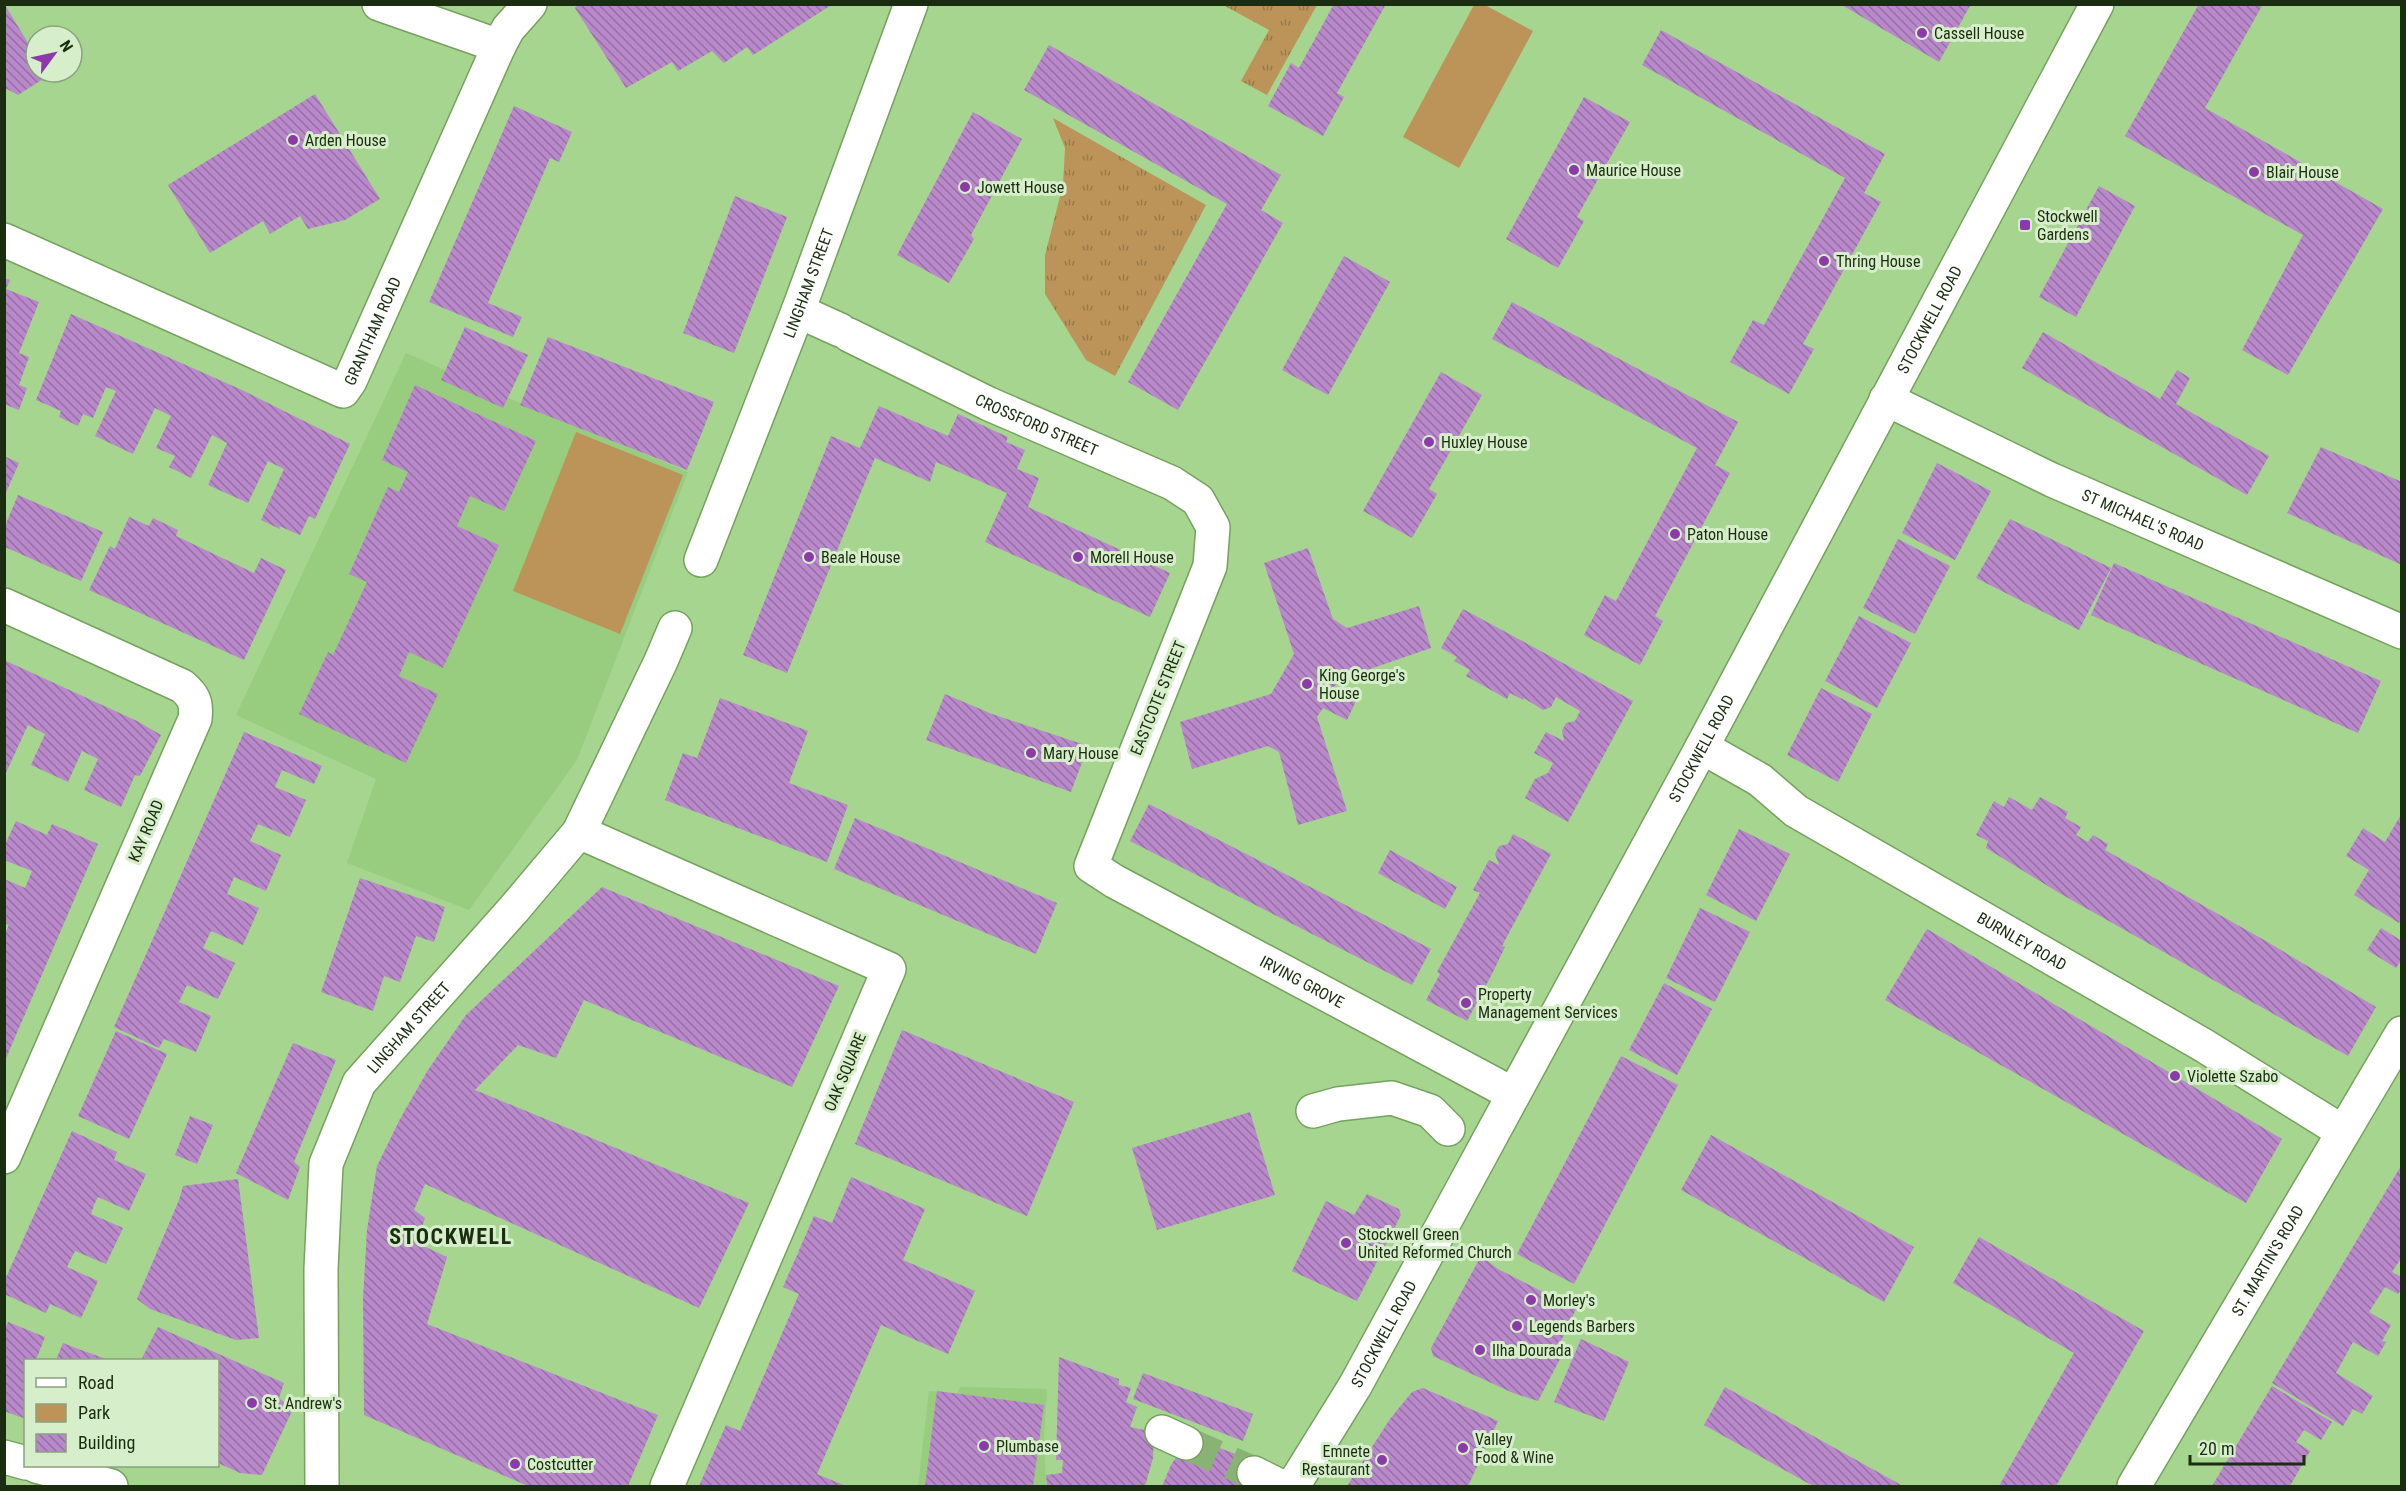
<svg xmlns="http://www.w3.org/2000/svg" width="2406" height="1491" font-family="'Roboto Condensed',sans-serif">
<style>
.built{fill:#98cc7f}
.grass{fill:url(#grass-tufts)}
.green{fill:#bc9459}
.building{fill:url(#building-back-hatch)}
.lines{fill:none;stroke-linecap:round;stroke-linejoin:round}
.minor-tunnel{stroke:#89b375;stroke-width:33;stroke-dasharray:33 16;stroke-linecap:butt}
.minor-casing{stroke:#75a25d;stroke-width:36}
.highway-casing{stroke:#75a25d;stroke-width:36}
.minor{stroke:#fff;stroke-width:33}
.highway{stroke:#fff;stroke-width:33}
.poi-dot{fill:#8c3aaa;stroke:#d6eeca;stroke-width:2}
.labels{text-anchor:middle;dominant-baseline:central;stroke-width:6;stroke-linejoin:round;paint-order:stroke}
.poi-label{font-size:16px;fill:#1b2d11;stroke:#d6eeca;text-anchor:start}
.street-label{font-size:16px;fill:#1b2d11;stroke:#d6eeca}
.district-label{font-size:22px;font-weight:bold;letter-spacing:1.5px;fill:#1b2d11;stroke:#d6eeca}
</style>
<defs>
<pattern id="grass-tufts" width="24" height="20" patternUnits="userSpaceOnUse" patternTransform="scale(1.5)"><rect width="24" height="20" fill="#bc9459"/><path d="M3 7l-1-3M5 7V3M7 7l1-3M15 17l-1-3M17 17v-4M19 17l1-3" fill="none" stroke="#987948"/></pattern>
<pattern id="building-back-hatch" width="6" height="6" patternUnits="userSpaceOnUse" patternTransform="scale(1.5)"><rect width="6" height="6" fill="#b989cc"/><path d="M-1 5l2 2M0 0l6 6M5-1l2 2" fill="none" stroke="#9670a4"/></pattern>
</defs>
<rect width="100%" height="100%" fill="#a5d58e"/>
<g class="built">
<path d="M406,353L520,403L688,472L577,760L469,910L347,863L376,779L236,715Z"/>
<path d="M960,1387L1047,1389L1044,1437L1046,1486H918L929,1391L957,1394Z"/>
</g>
<g class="grass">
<path d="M1223,5H1317L1267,95L1241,81L1269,30Z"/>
<path d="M1053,118L1206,205L1115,376L1086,360L1045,294V255L1063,185L1065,148Z"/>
</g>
<g class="green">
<path d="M1474,5H1485L1533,31L1459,168L1403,137Z"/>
<path d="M576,432L683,475L620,634L513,591Z"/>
</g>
<g class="building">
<path d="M578,4H833L753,55L747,47L724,63L712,51L678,71L672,62L626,88L575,8Z"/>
<path d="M1334,4H1386L1337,93L1344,97L1323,136L1268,106L1291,63L1299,68Z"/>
<path d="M1840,4H1971L1939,62Z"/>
<path d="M2199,4H2263L2205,108L2383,209L2288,375L2242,350L2303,235L2125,136Z"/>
<path d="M5,5L36,56V72H46L48,76L18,95L7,89L5,90Z"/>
<path d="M1661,30L1885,154L1864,193L1881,202L1803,344L1814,349L1789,394L1730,362L1753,320L1764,325L1845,178L1642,65Z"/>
<path d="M1049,45L1281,175L1261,210L1283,223L1178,410L1128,382L1227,204L1024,90Z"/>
<path d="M315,94L380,199L345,220L308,229L300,216L270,234L263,221L210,253L168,185Z"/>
<path d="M1584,97L1630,122L1577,217L1584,221L1558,268L1506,239Z"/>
<path d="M514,106L572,132L559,162L550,158L488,303L522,317L513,337L429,302Z"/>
<path d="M973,112L1022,139L971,235L974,239L949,283L897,255Z"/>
<path d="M2099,186L2135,206L2076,317L2039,297Z"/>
<path d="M735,196L787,217L734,353L683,333Z"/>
<path d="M1344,256L1390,282L1328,395L1282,370Z"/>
<path d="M4,278L10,280L6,289L39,302L19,353L29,357L19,385L27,388L19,410L4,404Z"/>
<path d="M1512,302L1738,422L1715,465L1730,473L1655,616L1663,621L1640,665L1584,635L1605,595L1616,601L1697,448L1492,339Z"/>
<path d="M71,314L242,390L350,444L315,519L309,516L300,535L279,526L280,529L261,520L284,469L268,461L248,503L208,485L227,443L212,435L191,478L169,467L175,456L156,448L171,416L155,408L133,454L95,436L116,391L106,387L93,418L83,414L78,426L59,417L61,411L36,400Z"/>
<path d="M465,327L528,355L503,408L441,380Z"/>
<path d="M2043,332L2160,399L2177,370L2190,378L2176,404L2269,456L2247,495L2022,368Z"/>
<path d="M548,337L714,402L687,470L520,405Z"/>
<path d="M1441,372L1482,395L1429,489L1437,494L1412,538L1363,511Z"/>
<path d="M415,385L536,441L504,511L470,496L457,526L499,545L443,668L409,652L399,676L438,694L406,763L299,714L328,652L333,655L367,582L349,574L388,487L399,492L408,472L382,460Z"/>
<path d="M879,406L948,436L958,414L1008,437L1006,442L1025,450L1017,469L1039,478L1028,507L1170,573L1150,617L985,542L1007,493L936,462L930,482L875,458L787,673L743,655L831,436L860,448Z"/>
<path d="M2321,447L2402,482V565L2287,513Z"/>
<path d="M4,456L19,463L4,497Z"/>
<path d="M1937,463L1991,491L1955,560L1902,533Z"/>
<path d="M18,495L103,532L81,581L5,547V526Z"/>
<path d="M129,517L149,526L153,518L178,530L176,536L254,573L261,558L286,570L244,660L89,590L110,546L115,549Z"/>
<path d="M2010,519L2111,568L2079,630L1976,578Z"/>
<path d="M1898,539L1950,566L1915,634L1863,608Z"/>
<path d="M1308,548L1333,619L1347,628L1419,606L1431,648L1341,679L1332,689L1356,701L1347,720L1323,708L1317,717L1347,811L1298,825L1279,752L1268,746L1192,769L1180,722L1271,694L1294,654L1264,563Z"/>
<path d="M2114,563L2381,681L2358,733L2091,615Z"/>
<path d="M1463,609L1633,701L1568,822L1525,798L1535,779L1548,773L1553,763L1534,753L1546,732L1564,741L1562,731L1566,723L1575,721L1580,711L1556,697L1551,707L1543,710L1524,698L1523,700L1510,693L1507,699L1466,676L1470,670L1454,661L1457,657L1441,648Z"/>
<path d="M1859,616L1911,643L1877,708L1825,681Z"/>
<path d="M4,660L137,721L161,735L140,776L135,775L121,807L84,790L98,759L82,751L68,782L31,765L45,734L28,725L4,777Z"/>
<path d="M1821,688L1872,714L1838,782L1787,755Z"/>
<path d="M945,694L992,714L1088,746L1071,792L926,740Z"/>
<path d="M720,698L808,731L789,783L848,805L827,862L665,800L683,753L697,758Z"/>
<path d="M244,732L322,766L314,784L282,770L275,787L306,800L290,837L258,824L250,841L281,855L266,891L234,877L227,894L259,908L243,945L211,931L203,948L235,963L218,999L187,985L179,1002L211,1016L196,1052L164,1039L159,1048L114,1027Z"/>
<path d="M2009,797L2032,810L2040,797L2068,812L2065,818L2081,827L2076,835L2088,842L2093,835L2108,844L2105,850L2264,940L2376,1007L2348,1056L2061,894L1986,848L1988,841L1976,835L1994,801L2004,807Z"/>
<path d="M1149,804L1431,949L1412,985L1130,841Z"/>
<path d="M2402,813V919L2399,923L2354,895L2369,870L2346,856L2363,828L2385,842Z"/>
<path d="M855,818L1057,903L1036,954L834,869Z"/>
<path d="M16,821L47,835L52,824L98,844L4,1063V936L9,925L4,923V879L25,888L32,871L4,860V847Z"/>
<path d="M1739,829L1790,854L1756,921L1706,895Z"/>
<path d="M1513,834L1551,854L1502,946L1505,947L1493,972L1467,1021L1426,1000L1440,974L1437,972L1480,893L1473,890L1489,860L1499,865L1495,854L1499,846L1508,844Z"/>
<path d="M1390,850L1457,887L1445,909L1378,873Z"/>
<path d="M360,878L445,907L434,942L416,936L400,982L384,976L373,1011L321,992Z"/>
<path d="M602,887L839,986L792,1087L584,1000L556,1058L518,1045L475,1090L749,1203L699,1308L425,1184L414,1210L425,1218L417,1243L447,1257L427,1324L658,1415L628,1486H528L364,1415L363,1299L367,1230L377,1166L400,1119L428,1070L466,1015Z"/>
<path d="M1700,908L1750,932L1715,1002L1666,978Z"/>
<path d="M2381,928L2402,941V959L2396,968L2367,950Z"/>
<path d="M1927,929L2282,1139L2246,1203L1885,1000Z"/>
<path d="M1664,983L1712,1009L1677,1075L1629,1050Z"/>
<path d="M902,1030L1074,1102L1027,1216L855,1144Z"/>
<path d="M116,1031L167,1054L129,1139L78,1116Z"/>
<path d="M293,1043L336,1060L294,1162L300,1167L288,1200L236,1173Z"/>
<path d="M1621,1056L1678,1085L1574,1284L1517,1254Z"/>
<path d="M1250,1112L1275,1195L1157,1230L1132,1148Z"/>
<path d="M190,1116L213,1125L197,1164L175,1155Z"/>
<path d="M72,1131L117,1152L114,1160L146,1174L129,1211L98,1197L94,1205L91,1214L123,1228L106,1264L75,1251L67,1267L98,1281L81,1318L50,1304L46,1313L4,1294V1282Z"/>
<path d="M1711,1135L1914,1247L1884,1302L1681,1190Z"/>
<path d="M2402,1164V1257L2392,1272L2402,1277V1288L2398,1294L2385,1287L2369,1312L2391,1325L2382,1341L2386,1342L2378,1356L2353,1342L2336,1373L2373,1396L2362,1414L2353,1409L2343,1426L2272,1383Z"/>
<path d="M851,1177L925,1209L903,1260L975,1291L948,1354L881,1325L817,1474L846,1486H699L726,1425L740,1431L799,1294L783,1287L814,1216L832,1223Z"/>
<path d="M238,1179L259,1338L236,1340L150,1309L137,1299L179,1200L183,1186Z"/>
<path d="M1367,1194L1399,1209L1401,1215L1357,1301L1292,1271L1326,1201L1354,1215Z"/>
<path d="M1979,1237L2144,1331L2056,1486H1999L2074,1353L1953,1283Z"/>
<path d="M1481,1256L1498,1269L1576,1309L1554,1356L1560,1359L1538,1401L1513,1393L1433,1356L1431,1348Z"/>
<path d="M8,1322L45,1337L36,1360H26V1419L4,1411V1331Z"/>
<path d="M158,1327L284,1383L279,1398L293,1409L262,1475L240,1473L218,1463V1360H141Z"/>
<path d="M1581,1339L1629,1362L1604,1421L1554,1402Z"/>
<path d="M63,1343L81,1350L109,1360H56Z"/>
<path d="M1059,1357L1119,1379V1385L1131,1388L1126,1402L1137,1407L1130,1427L1154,1432L1153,1458L1145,1486H1047L1046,1475L1062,1473L1063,1460H1056Z"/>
<path d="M1143,1373L1253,1414L1243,1441L1133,1399Z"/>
<path d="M2272,1386L2332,1422L2321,1440L2304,1430L2296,1442L2310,1451L2290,1486H2212Z"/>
<path d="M1725,1387L1903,1486H1813L1704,1425Z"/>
<path d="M1423,1388L1498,1421L1468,1486H1347L1390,1419L1412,1392Z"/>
<path d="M937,1391L1044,1405L1033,1486H925Z"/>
<path d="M1190,1437L1260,1463L1245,1486H1162L1171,1465Z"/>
</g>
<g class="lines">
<path class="minor-tunnel" d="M1186,1443L1254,1473"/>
<g class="minor-casing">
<g id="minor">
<path d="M379,4L499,46"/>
<path id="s1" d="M4,240L343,391L350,381L499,46L508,29L530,4"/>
<path d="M798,311L840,330"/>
<path id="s2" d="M849,335L989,404L1172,483L1198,500L1213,527L1210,566L1091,866L1114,881L1513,1094"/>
<path id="s3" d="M1886,399L2052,480L2402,632"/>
<path id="s4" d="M701,560L798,311L911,4"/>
<path d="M4,605L182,686C194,696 197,703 195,719L4,1157"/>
<path id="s5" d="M1702,747L1760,780L1796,811L2203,1045L2343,1132"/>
<path d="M579,832L889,969L667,1486"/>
<path d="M1313,1111L1338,1104L1392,1098L1430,1111L1448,1129"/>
<path d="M1162,1432L1186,1443"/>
<path d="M4,1457L26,1463"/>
<path d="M36,1466L111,1486"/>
<path d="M1254,1473L1280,1486"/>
<path id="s6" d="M322,1486L321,1269L326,1164L359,1083L514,909L579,832L661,661L675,628"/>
<path id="s7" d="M2134,1486L2402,1033"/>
</g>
</g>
<g class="highway-casing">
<g id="highway">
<path id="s8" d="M1293,1486L1355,1386L1458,1197L1702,747L2097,4"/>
</g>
</g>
<use href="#minor" class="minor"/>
<use href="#highway" class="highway"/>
</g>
<g class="poi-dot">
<circle cx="1922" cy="33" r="6"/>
<circle cx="293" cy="140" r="6"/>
<circle cx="1574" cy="170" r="6"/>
<circle cx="2254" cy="172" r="6"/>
<circle cx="965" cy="187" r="6"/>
<rect x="2019" y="219" width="12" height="12" rx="3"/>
<circle cx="1824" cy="261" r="6"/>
<circle cx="1429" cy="442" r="6"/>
<circle cx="1675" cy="534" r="6"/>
<circle cx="809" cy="557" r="6"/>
<circle cx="1078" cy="557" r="6"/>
<circle cx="1307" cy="684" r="6"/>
<circle cx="1031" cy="753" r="6"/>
<circle cx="1466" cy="1003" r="6"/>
<circle cx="2175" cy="1076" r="6"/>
<circle cx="1346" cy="1243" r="6"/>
<circle cx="1531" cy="1300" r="6"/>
<circle cx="1517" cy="1326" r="6"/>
<circle cx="1480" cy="1350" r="6"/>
<circle cx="252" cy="1403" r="6"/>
<circle cx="984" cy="1446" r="6"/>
<circle cx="1463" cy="1448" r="6"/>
<circle cx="1382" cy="1460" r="6"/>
<circle cx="515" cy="1464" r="6"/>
</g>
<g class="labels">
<g class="poi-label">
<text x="1934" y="33">Cassell House</text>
<text x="305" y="140">Arden House</text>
<text x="1586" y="170">Maurice House</text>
<text x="2266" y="172">Blair House</text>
<text x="977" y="187">Jowett House</text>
<text x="2037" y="216">Stockwell<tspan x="2037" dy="18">Gardens</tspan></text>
<text x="1836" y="261">Thring House</text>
<text x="1441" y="442">Huxley House</text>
<text x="1687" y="534">Paton House</text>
<text x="821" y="557">Beale House</text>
<text x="1090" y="557">Morell House</text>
<text x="1319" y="675">King George's<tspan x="1319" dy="18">House</tspan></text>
<text x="1043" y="753">Mary House</text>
<text x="1478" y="994">Property<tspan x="1478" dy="18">Management Services</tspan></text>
<text x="2187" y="1076">Violette Szabo</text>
<text x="1358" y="1234">Stockwell Green<tspan x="1358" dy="18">United Reformed Church</tspan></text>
<text x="1543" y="1300">Morley's</text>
<text x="1529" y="1326">Legends Barbers</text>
<text x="1492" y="1350">Ilha Dourada</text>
<text x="264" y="1403">St. Andrew's</text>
<text x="1475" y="1439">Valley<tspan x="1475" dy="18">Food &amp; Wine</tspan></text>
<text x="996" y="1446">Plumbase</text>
<text x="1370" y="1451" text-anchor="end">Emnete<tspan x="1370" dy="18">Restaurant</tspan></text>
<text x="527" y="1464">Costcutter</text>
</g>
<g class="street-label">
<text stroke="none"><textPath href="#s4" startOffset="297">LINGHAM STREET</textPath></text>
<text stroke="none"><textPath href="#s8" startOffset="1329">STOCKWELL ROAD</textPath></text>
<text stroke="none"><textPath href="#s1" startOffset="438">GRANTHAM ROAD</textPath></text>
<text stroke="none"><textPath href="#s2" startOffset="208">CROSSFORD STREET</textPath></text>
<text stroke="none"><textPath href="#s3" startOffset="284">ST MICHAEL'S ROAD</textPath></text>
<text transform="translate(1158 698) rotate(-68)">EASTCOTE STREET</text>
<text stroke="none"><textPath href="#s8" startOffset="843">STOCKWELL ROAD</textPath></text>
<text transform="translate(146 831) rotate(-67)">KAY ROAD</text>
<text stroke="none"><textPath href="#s5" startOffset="375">BURNLEY ROAD</textPath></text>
<text stroke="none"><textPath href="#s2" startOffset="1020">IRVING GROVE</textPath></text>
<text stroke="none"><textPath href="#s6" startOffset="484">LINGHAM STREET</textPath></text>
<text transform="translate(845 1072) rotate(-67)">OAK SQUARE</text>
<text stroke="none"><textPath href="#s7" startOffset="262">ST. MARTIN'S ROAD</textPath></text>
<text stroke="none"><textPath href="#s8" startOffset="177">STOCKWELL ROAD</textPath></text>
</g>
<g class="district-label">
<text x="451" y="1236">STOCKWELL</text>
</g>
</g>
<rect width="2406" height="1491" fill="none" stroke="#1b2d11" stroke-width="12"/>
<rect x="24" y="1359" width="195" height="108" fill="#d6eeca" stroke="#8ba180" stroke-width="1.5"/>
<rect x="36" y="1378" width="30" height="9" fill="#ffffff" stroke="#8ba180" stroke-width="1.5"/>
<text x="78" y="1389" font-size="18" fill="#1b2d11">Road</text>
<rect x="36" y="1404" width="30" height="18" fill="#bc9459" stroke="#8ba180" stroke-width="1.5"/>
<text x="78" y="1419" font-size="18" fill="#1b2d11">Park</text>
<rect x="36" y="1434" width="30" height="18" fill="url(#building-back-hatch)" stroke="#8ba180" stroke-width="1.5"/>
<text x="78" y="1449" font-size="18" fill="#1b2d11">Building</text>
<g transform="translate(54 54) rotate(57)"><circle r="28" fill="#d6eeca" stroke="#8ba180" stroke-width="1.5"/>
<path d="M0-4.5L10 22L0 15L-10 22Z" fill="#8c3aaa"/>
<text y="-9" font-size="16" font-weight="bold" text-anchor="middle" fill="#1b2d11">N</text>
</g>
<path d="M2190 1455v9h114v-9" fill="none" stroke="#1b2d11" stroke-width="3"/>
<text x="2199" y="1455" font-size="18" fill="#1b2d11" stroke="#d6eeca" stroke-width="4.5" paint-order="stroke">20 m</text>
</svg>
